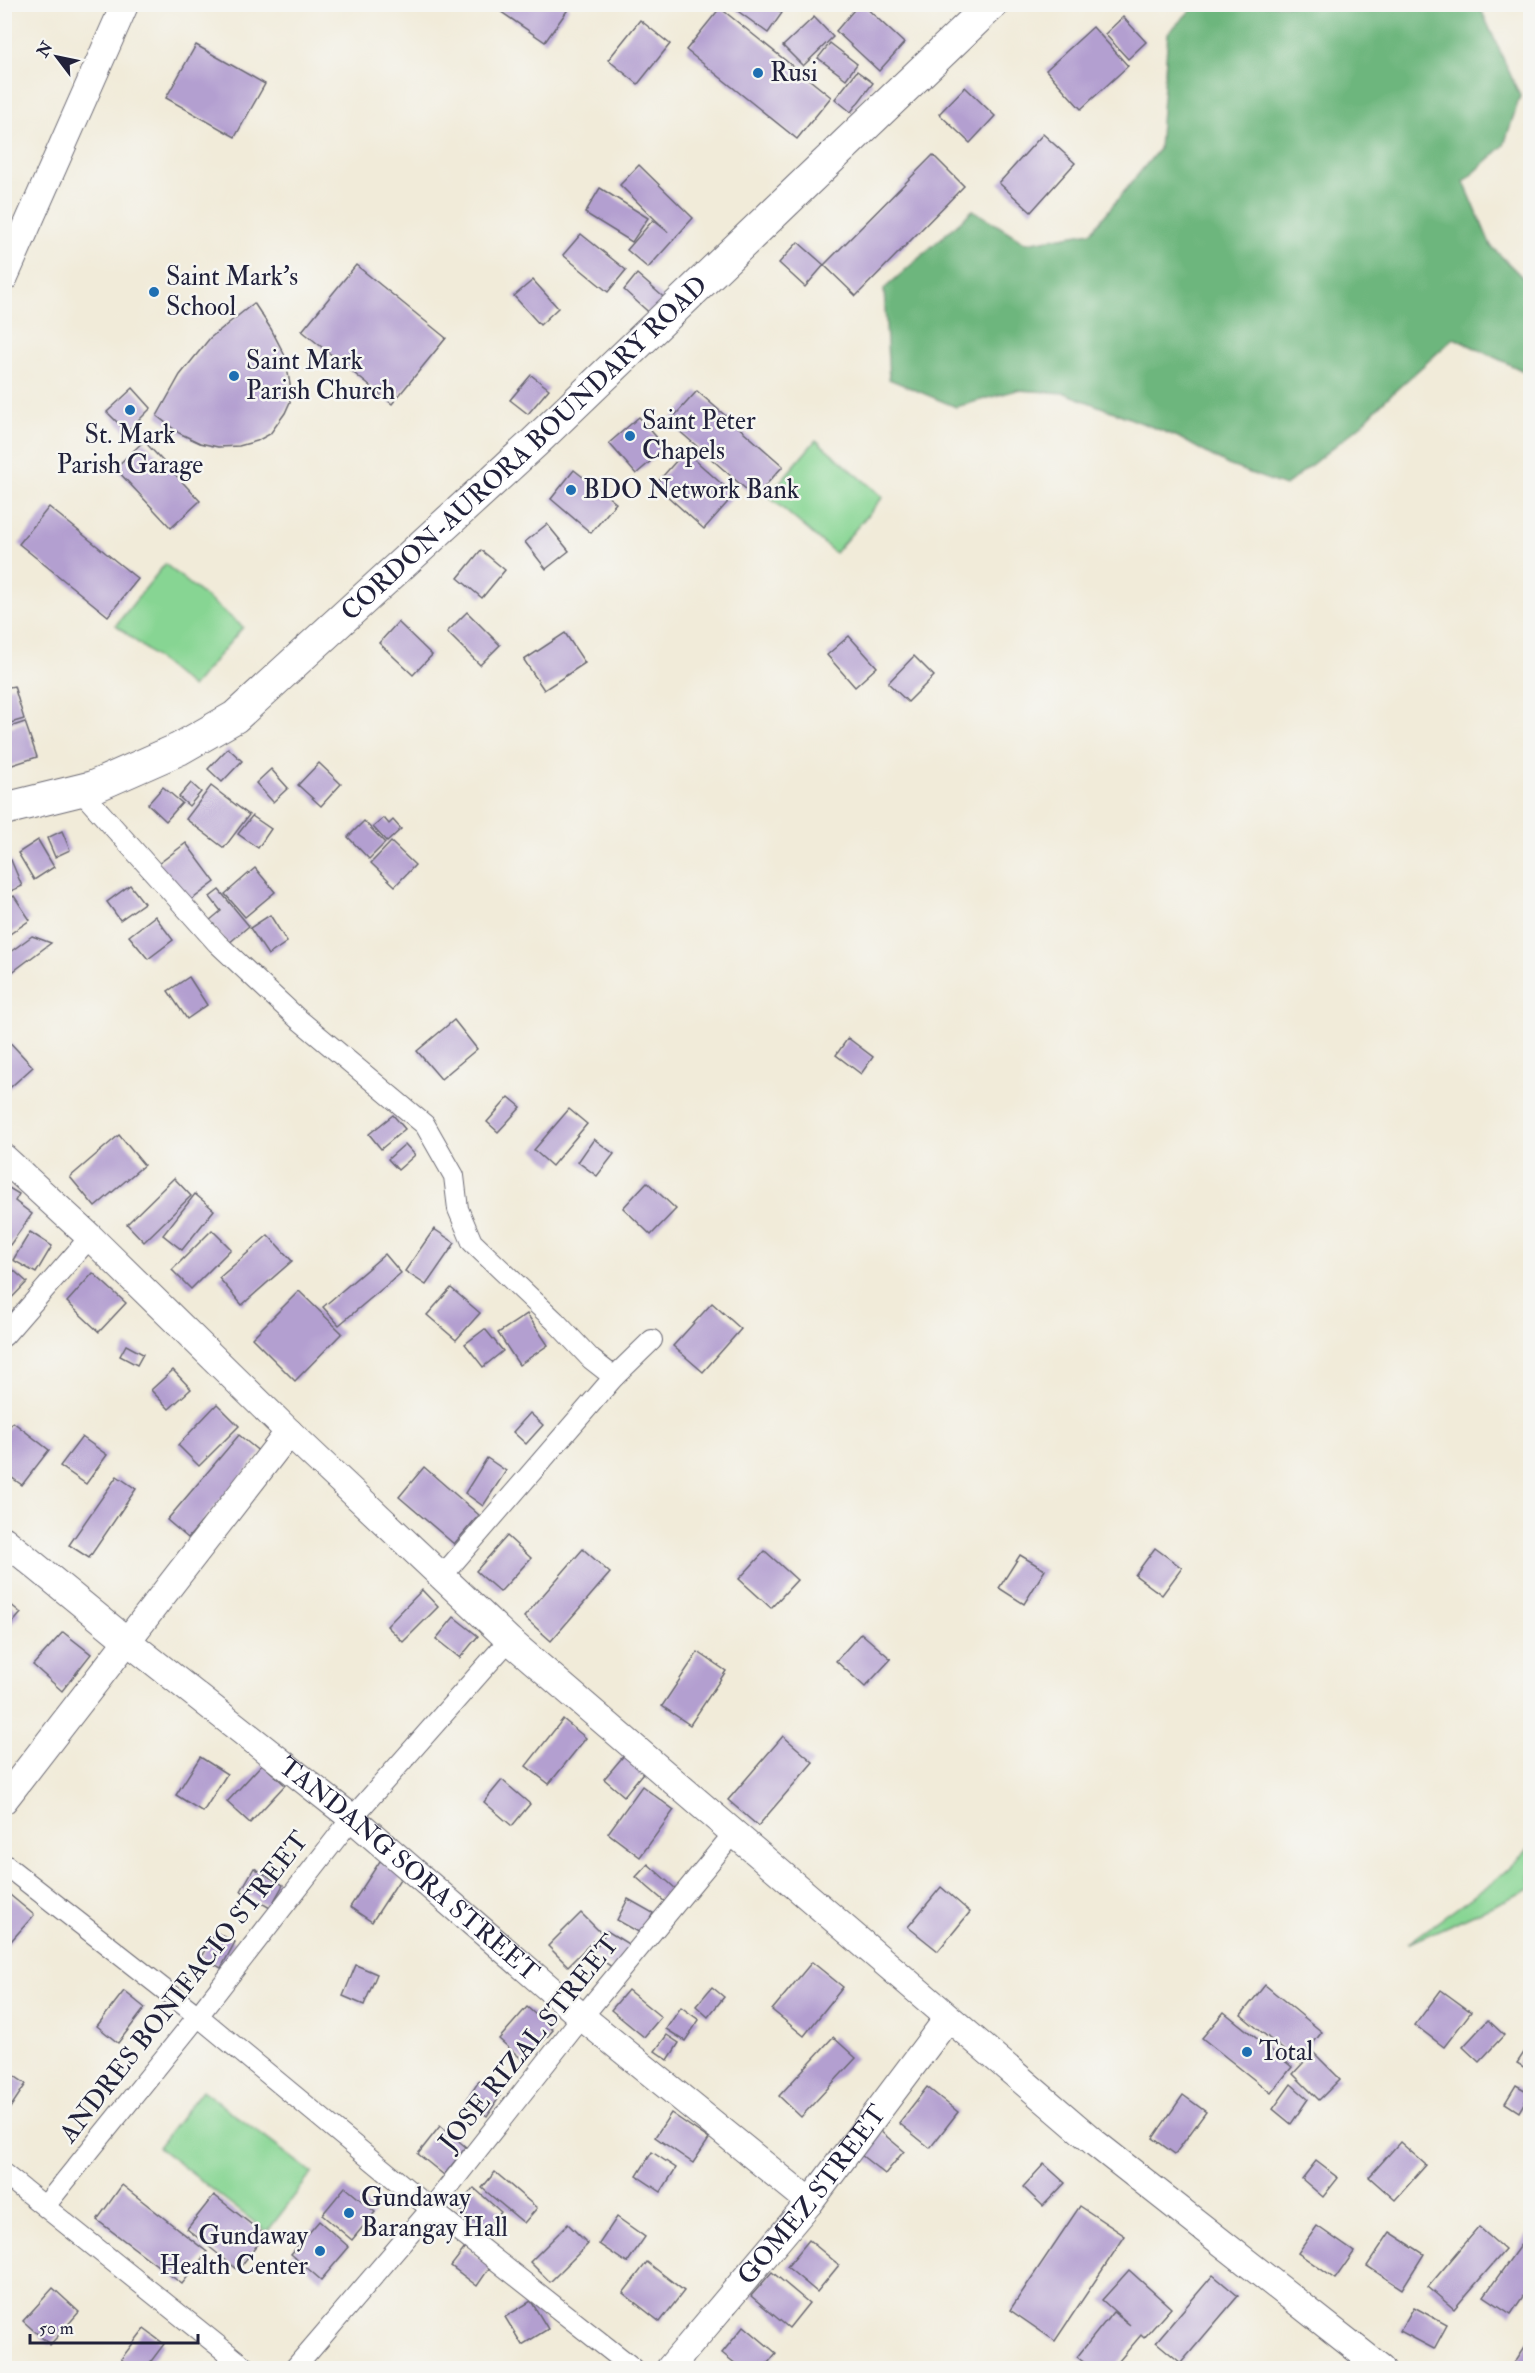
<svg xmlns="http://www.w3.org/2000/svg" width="1535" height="2373" font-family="'IM FELL Double Pica',serif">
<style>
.green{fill:#87d593;stroke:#547c67;stroke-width:1.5}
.forest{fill:#6db67d;stroke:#486c5c;stroke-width:1.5}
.building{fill:#b39fd0}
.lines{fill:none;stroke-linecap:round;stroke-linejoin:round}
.street-casing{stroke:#6a6872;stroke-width:22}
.secondary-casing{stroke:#6a6872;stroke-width:29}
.primary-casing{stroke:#6a6872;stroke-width:34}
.street{stroke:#fff;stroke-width:20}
.secondary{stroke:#fff;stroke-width:27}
.primary{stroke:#fff;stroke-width:32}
.poi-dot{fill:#1f6fb2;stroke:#f6f6f2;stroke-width:2}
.labels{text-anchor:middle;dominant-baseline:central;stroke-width:5;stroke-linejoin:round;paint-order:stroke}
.poi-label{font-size:26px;fill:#22223b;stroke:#f6f6f2;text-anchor:start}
.street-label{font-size:26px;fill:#22223b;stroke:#f6f6f2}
</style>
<rect width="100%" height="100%" fill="#f6f6f2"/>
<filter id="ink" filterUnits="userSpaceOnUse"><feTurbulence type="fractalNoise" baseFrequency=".0167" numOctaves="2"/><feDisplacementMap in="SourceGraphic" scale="12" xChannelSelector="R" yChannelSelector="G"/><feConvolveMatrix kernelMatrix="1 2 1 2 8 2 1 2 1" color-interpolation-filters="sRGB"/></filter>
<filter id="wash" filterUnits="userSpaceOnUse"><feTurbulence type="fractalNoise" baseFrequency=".008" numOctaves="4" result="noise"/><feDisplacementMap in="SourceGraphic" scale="24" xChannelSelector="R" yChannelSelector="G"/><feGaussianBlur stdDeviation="1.35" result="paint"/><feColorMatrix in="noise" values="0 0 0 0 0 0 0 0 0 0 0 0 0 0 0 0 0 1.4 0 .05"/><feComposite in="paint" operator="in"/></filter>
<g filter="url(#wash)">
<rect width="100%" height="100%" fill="#f1ebd9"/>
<g class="green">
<path d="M816,440L883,497L835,553L768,496Z"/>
<path d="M165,564L243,627L192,687L116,625Z"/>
<path d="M1530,1848V1889L1407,1944L1497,1879Z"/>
<path d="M202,2090L312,2173L267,2232L158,2147Z"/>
</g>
<path class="forest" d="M1196,5H1479L1520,96L1504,145L1464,182L1491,246L1530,285V374L1454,338L1386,399L1361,425L1285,486L1228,465L1178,437L1065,393L1017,390L956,407L889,379L884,289L973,210L1026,243L1091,232L1159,149L1168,33Z"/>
<g id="blocks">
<g class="building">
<path d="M501,4H565L569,8L545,42L497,9Z"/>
<path d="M728,4H769L782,13L768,33Z"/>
<path d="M859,4H862L904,43L879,71L836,31Z"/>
<path d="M720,8L831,97L797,139L686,50Z"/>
<path d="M814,17L833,37L803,66L783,46Z"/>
<path d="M1123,17L1146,42L1128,59L1105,34Z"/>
<path d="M640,20L670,44L638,84L608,60Z"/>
<path d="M1093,27L1128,66L1081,109L1046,70Z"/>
<path d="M830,43L857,64L846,79L818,58Z"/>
<path d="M196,45L265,84L235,137L166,98Z"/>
<path d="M857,71L873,83L851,112L835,99Z"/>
<path d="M965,87L995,116L970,143L939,114Z"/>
<path d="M1043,134L1075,163L1031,212L999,183Z"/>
<path d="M933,155L964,186L856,296L824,265Z"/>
<path d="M639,165L693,218L648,268L627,250L653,220L668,232L620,185Z"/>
<path d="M600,188L648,218L632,242L585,213Z"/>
<path d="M581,234L626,270L608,292L563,255Z"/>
<path d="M798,242L824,265L805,287L779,263Z"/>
<path d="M356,265L446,338L392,404L302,331Z"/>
<path d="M637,274L669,302L655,318L624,290Z"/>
<path d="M533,280L558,308L540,325L514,296Z"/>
<path d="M254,303L271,329L285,356L291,390L290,402L285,413L270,434L257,441L239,446L218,447L200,443L179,433L157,416L180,375L210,338Z"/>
<path d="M531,375L549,389L528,414L510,400Z"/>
<path d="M133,388L151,408L127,432L107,412Z"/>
<path d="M697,391L783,466L755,497L669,422Z"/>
<path d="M639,417L666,448L636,474L609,443Z"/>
<path d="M144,441L200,501L171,528L115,468Z"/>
<path d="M685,451L734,495L704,529L655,485Z"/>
<path d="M574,470L616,503L591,533L551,499Z"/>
<path d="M49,507L138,579L108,616L19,544Z"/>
<path d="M547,524L569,551L546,569L525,542Z"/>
<path d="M481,550L505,570L482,598L458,578Z"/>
<path d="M467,612L500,645L480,665L447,632Z"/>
<path d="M398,622L432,655L413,675L379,643Z"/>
<path d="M565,633L585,663L544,690L524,660Z"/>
<path d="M849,636L877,667L855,687L827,655Z"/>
<path d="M914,656L934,676L908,702L888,683Z"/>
<path d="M14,686L24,719L4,725V688Z"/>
<path d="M25,722L37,757L6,767L4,729Z"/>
<path d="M228,748L242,761L222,782L208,769Z"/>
<path d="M319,763L341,784L321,806L298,785Z"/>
<path d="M271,769L288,788L273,802L256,783Z"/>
<path d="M191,783L201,792L189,806L179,797Z"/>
<path d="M211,786L249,815L224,848L186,819Z"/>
<path d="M163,787L182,803L166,821L148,804Z"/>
<path d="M252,816L271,829L258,848L238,834Z"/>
<path d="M384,818L389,824L393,820L401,829L387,842L373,827Z"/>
<path d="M364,821L385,843L369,859L348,837Z"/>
<path d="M62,831L70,850L55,857L47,838Z"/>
<path d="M38,840L54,867L34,880L18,853Z"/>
<path d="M391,842L415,865L395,886L371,863Z"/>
<path d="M186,843L215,882L186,904L157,865Z"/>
<path d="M11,860L22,886L4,894V863Z"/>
<path d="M255,868L275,892L245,917L225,894Z"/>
<path d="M130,885L144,903L120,920L107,902Z"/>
<path d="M219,890L249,926L228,944L209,921L221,911L210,897Z"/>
<path d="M14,896L30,920L4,938V902Z"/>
<path d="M270,915L287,942L268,955L250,928Z"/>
<path d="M155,916L173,940L148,959L129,936Z"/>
<path d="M32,936L51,943L7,976L4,973V952L6,955Z"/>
<path d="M189,977L207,1005L187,1019L168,991Z"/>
<path d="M454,1020L477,1049L441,1079L417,1051Z"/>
<path d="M4,1036L33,1067L4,1093Z"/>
<path d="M848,1038L873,1057L861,1074L836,1055Z"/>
<path d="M509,1097L521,1107L498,1132L487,1122Z"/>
<path d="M569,1109L587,1124L552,1166L534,1150Z"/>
<path d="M393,1115L405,1129L381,1149L369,1134Z"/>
<path d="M119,1135L144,1165L95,1207L70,1177Z"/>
<path d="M594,1139L614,1154L597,1176L578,1162Z"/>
<path d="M405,1144L415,1155L398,1170L388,1159Z"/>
<path d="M174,1178L191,1196L144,1242L127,1224Z"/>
<path d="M647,1182L676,1209L651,1235L623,1208Z"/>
<path d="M4,1185L19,1194L15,1201L32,1214L10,1245L4,1241Z"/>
<path d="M195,1194L214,1210L182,1250L163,1235Z"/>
<path d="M434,1229L455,1243L426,1285L405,1271Z"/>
<path d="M212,1230L231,1249L191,1289L172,1270Z"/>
<path d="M30,1232L52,1246L36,1273L13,1260Z"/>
<path d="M268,1235L292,1261L242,1305L219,1278Z"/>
<path d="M385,1254L401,1273L339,1325L323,1307Z"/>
<path d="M4,1262L27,1282L4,1306Z"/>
<path d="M93,1273L126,1303L99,1332L67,1302Z"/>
<path d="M451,1288L480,1313L456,1340L427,1315Z"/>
<path d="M299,1291L342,1333L295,1381L252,1338Z"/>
<path d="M712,1303L741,1329L703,1372L673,1346Z"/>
<path d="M527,1314L548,1345L519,1365L498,1333Z"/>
<path d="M485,1329L503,1351L483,1367L465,1344Z"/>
<path d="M126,1345L143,1354L137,1365L120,1356Z"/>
<path d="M173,1370L191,1389L169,1409L151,1390Z"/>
<path d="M217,1404L239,1426L199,1466L178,1445Z"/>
<path d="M530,1413L543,1425L526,1444L513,1432Z"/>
<path d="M13,1422L49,1450L22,1485L4,1472V1433Z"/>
<path d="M239,1435L261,1453L188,1538L167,1520Z"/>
<path d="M82,1437L107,1455L86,1484L60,1466Z"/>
<path d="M487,1458L506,1471L483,1506L465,1493Z"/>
<path d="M424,1467L479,1515L454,1544L399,1497Z"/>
<path d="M117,1476L136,1489L89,1558L69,1545Z"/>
<path d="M507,1536L531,1558L500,1592L476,1571Z"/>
<path d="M1155,1548L1182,1568L1162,1595L1135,1575Z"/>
<path d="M583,1549L610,1573L551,1641L524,1617Z"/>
<path d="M765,1551L797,1580L771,1608L739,1579Z"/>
<path d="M1020,1555L1045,1570L1024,1604L999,1588Z"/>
<path d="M422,1590L438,1607L403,1642L387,1626Z"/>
<path d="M4,1599L21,1613L4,1633Z"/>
<path d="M454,1617L478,1636L460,1658L436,1639Z"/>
<path d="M63,1632L91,1654L62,1691L33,1665Z"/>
<path d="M861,1633L891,1659L865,1687L836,1661Z"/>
<path d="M698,1652L726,1671L690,1725L662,1706Z"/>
<path d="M563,1719L586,1738L549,1784L526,1766Z"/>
<path d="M783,1736L813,1762L758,1826L728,1800Z"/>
<path d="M626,1753L646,1769L624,1796L604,1779Z"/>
<path d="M200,1757L227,1774L203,1812L176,1795Z"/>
<path d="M262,1764L285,1785L250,1823L227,1802Z"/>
<path d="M502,1780L530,1804L512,1826L484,1802Z"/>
<path d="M642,1786L674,1810L640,1857L608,1833Z"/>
<path d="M380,1861L402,1876L372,1922L350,1907Z"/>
<path d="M648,1864L676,1889L665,1902L636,1877Z"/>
<path d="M254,1868L283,1885L270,1908L241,1891Z"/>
<path d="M941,1887L970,1912L938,1951L908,1927Z"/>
<path d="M4,1890L34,1915L4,1949Z"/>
<path d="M628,1899L653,1913L642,1934L617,1920Z"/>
<path d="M581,1913L601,1933L568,1966L548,1946Z"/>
<path d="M607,1931L630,1945L615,1969L592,1954Z"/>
<path d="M215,1932L235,1942L221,1968L201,1957Z"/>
<path d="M812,1962L843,1987L804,2036L772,2010Z"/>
<path d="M356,1965L377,1974L364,2005L343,1996Z"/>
<path d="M1265,1985L1322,2032L1298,2062L1241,2015Z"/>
<path d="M712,1987L724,1997L708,2017L696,2006Z"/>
<path d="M628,1990L661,2017L644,2037L611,2010Z"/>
<path d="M1441,1990L1471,2012L1444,2047L1415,2025Z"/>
<path d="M124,1991L145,2008L118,2043L97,2026Z"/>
<path d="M527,2007L553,2030L525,2062L499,2039Z"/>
<path d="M681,2007L699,2020L685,2041L666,2029Z"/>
<path d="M1224,2012L1292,2067L1271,2093L1202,2038Z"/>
<path d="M1488,2020L1504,2035L1479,2062L1463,2047Z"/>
<path d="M667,2035L679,2043L668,2060L655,2051Z"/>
<path d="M833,2037L856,2058L801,2117L779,2096Z"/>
<path d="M1525,2051L1530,2054V2071L1517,2063Z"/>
<path d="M1313,2052L1340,2079L1319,2100L1293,2074Z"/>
<path d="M4,2069L26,2084L4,2117Z"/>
<path d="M479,2081L500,2096L487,2116L466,2101Z"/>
<path d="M1291,2084L1308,2099L1291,2124L1273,2109Z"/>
<path d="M1516,2085L1530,2093L1519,2112L1505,2103Z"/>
<path d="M927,2087L958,2112L930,2148L899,2123Z"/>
<path d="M1183,2095L1206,2112L1175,2154L1153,2138Z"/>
<path d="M671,2113L709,2139L693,2163L655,2137Z"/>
<path d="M440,2126L466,2147L444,2175L418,2154Z"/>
<path d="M880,2131L904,2151L885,2174L861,2155Z"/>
<path d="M1400,2142L1426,2165L1395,2200L1369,2177Z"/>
<path d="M652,2152L676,2168L661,2192L637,2176Z"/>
<path d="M1316,2161L1338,2178L1323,2197L1302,2179Z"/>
<path d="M1044,2164L1065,2183L1043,2206L1023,2187Z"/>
<path d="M495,2172L537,2208L524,2223L482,2188Z"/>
<path d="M122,2185L207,2252L182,2284L97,2220Z"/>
<path d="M345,2187L375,2212L352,2240L322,2215Z"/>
<path d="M474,2188L501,2212L484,2231L457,2207Z"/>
<path d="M214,2195L265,2235L238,2270L187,2229Z"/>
<path d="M1080,2206L1125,2236L1055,2341L1010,2310Z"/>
<path d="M617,2217L645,2237L627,2263L599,2244Z"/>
<path d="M319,2221L349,2247L321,2280L291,2254Z"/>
<path d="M568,2224L588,2244L550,2282L530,2262Z"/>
<path d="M1317,2226L1354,2252L1335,2279L1298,2253Z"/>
<path d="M1479,2227L1505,2250L1454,2309L1428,2287Z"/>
<path d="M1390,2232L1424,2254L1402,2289L1367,2266Z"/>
<path d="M1529,2233L1530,2235V2286L1511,2314L1484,2296Z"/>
<path d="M809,2240L839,2265L817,2292L787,2267Z"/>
<path d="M465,2248L490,2267L477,2286L451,2266Z"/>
<path d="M647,2262L684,2291L660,2322L623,2293Z"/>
<path d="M1129,2270L1171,2308L1144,2338L1141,2335L1113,2368H1091L1077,2357L1113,2312L1130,2325L1102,2300Z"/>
<path d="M772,2272L809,2303L789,2328L751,2296Z"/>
<path d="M1213,2275L1238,2296L1181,2363L1156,2342Z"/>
<path d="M53,2288L79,2312L50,2345L23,2321Z"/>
<path d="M531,2301L548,2329L522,2345L505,2317Z"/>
<path d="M1414,2307L1447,2325L1434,2349L1400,2331Z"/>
<path d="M744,2326L776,2353L764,2368H741L722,2353Z"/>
<path d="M144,2329L164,2344L146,2368H134L121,2359Z"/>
<path d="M1530,2339V2368H1511Z"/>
</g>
</g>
</g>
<g filter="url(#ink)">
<use href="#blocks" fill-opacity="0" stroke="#6a6872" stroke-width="1.5"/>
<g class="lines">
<g class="street-casing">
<g id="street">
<path d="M80,790L217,943L297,1018L425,1125L454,1176L458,1209L472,1242L555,1321L591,1359L614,1377"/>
<path d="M4,1336L90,1237"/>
<path d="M442,1576L614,1377L652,1340"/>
<path d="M4,1864L198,2016L431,2209L633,2368"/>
<path d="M4,2174L246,2368"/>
<path d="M45,2206L198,2016L352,1818L509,1640"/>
<path d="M295,2368L431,2209L582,2017L734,1833"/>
</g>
</g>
<g class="secondary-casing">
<g id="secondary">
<path d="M4,278L125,4"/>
<path d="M4,1158L90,1237L289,1432L509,1640L1095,2143L1381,2368"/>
<path id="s1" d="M4,1540L126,1640L352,1818L582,2017L810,2202"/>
<path d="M4,1800L289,1432"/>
<path id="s2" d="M670,2368L810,2202L948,2018"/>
</g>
</g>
<g class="primary-casing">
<g id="primary">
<path id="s3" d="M4,809L93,787L179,749L235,717L534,443L992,4"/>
</g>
</g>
<use href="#street" class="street"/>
<use href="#secondary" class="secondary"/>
<use href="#primary" class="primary"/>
</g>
</g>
<g class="poi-dot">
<circle cx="758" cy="73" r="6"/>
<circle cx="154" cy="292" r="6"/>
<circle cx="234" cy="376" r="6"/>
<circle cx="130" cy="410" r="6"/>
<circle cx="630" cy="436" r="6"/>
<circle cx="571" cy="490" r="6"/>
<circle cx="1247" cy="2052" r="6"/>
<circle cx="349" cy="2213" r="6"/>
<circle cx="320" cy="2251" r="6"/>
</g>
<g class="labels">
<g class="poi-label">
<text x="770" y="73">Rusi</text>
<text x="166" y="277">Saint Mark's<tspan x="166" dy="30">School</tspan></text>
<text x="246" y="361">Saint Mark<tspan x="246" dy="30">Parish Church</tspan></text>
<text x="642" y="421">Saint Peter<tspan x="642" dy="30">Chapels</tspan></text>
<text x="130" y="435" text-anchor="middle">St. Mark<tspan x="130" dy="30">Parish Garage</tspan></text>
<text x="583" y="490">BDO Network Bank</text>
<text x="1259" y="2052">Total</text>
<text x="361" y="2198">Gundaway<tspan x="361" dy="30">Barangay Hall</tspan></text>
<text x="308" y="2236" text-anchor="end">Gundaway<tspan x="308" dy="30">Health Center</tspan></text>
</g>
<g class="street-label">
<text stroke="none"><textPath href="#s3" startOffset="645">CORDON-AURORA BOUNDARY ROAD</textPath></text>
<text stroke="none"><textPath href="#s1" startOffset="522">TANDANG SORA STREET</textPath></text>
<text transform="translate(184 1987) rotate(-52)">ANDRES BONIFACIO STREET</text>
<text transform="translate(529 2043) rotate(-51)">JOSE RIZAL STREET</text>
<text stroke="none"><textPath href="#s2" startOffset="224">GOMEZ STREET</textPath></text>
</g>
</g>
<rect width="1535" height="2373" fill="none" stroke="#f6f6f2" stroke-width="24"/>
<g transform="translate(57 57) rotate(302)" stroke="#f6f6f2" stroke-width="4.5" paint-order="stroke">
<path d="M0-4.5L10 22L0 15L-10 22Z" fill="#22223b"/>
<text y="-9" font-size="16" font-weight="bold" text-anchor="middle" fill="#22223b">N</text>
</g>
<path d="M30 2334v9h168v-9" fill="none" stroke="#22223b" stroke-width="3"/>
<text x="39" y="2334" font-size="18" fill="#22223b" stroke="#f6f6f2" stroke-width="4.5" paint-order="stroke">50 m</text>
</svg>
